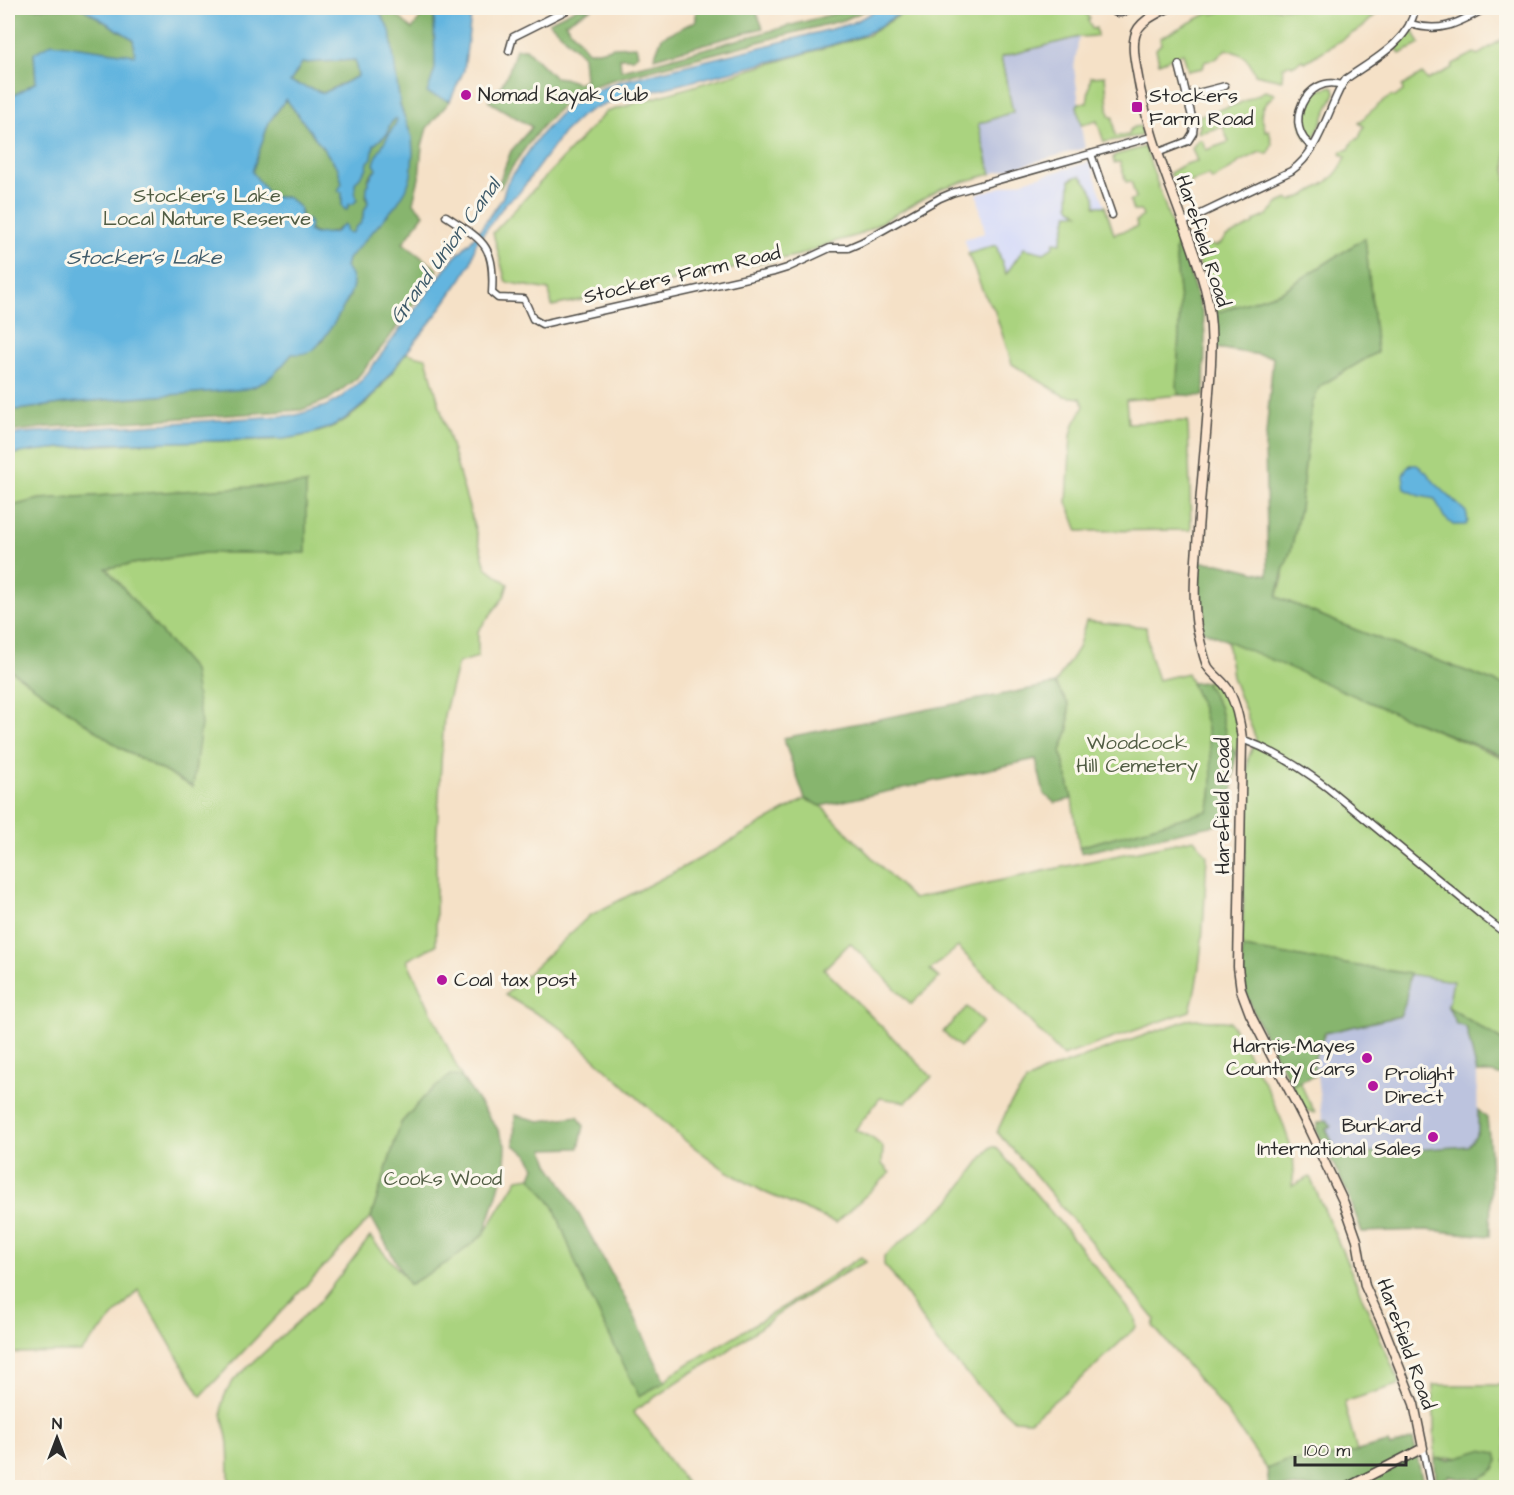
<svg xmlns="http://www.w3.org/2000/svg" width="1514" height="1495" font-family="'Architects Daughter',sans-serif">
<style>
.built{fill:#d3d9f9}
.industrial{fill:#bcc3de}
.green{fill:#aad37f;stroke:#6a7f55;stroke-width:1.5}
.forest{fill:#87b56e;stroke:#59704c;stroke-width:1.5}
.water{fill:#63b5df;stroke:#477085;stroke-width:1.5;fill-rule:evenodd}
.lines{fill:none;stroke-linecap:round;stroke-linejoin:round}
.street-casing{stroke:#494642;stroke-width:9}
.secondary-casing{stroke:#494642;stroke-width:11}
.street{stroke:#fff;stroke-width:6}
.secondary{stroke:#fce5cf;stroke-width:8}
.poi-dot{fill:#b5179e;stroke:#fbf7ec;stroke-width:2}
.labels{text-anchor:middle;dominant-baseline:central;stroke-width:6;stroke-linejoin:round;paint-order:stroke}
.poi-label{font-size:20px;fill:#2b2b2b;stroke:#fbf7ec;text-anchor:start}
.park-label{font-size:20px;fill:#515d44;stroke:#fbf7ec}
.street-label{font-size:20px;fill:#2b2b2b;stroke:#fbf7ec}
.water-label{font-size:21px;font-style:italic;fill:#3f5b6a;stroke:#fbf7ec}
</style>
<rect width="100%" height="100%" fill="#fbf7ec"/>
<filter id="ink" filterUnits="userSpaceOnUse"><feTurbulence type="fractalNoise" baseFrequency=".0167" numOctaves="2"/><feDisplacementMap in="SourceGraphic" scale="12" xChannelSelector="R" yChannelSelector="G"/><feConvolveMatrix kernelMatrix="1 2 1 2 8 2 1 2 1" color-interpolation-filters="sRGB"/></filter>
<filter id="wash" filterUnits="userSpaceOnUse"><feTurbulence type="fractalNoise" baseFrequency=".008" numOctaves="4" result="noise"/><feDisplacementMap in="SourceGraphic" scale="24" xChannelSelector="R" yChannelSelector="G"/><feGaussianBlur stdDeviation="1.35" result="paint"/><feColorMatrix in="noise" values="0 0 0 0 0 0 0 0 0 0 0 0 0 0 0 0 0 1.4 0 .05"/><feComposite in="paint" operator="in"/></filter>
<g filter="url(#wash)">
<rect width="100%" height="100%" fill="#f5e1c7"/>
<path class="built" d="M1090,162L1120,250L1127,278L984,294L964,239L985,233L977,194Z"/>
<g class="industrial">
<path d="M1079,37L1074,68L1079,103L1077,106L1085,148L991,174L978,124L1013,112L1001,57Z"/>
<path d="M1410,974L1454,981L1477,1073L1478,1132L1469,1146L1349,1155L1337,1153L1325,1126L1322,1116L1315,1060L1326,1033L1400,1016L1405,1004Z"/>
</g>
<g class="green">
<path d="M911,8H1082L1090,19L1088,20L1092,29L1096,28L1097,36L1079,37L1001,57L1013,112L978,124L991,174L942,188L859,235L833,242L800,255L552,306L549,290L506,282L493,233L606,112L868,35Z"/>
<path d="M1233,8H1382L1363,27L1305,62L1303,60L1292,66L1290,64L1283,67L1282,80L1255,74C1248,57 1243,54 1226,49L1217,58L1205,61L1203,68L1188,71L1183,53L1159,63L1156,49L1161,44L1160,38L1210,12L1213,14Z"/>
<path d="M1413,30L1420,44L1400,54L1395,46L1408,32Z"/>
<path d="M1501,40L1506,50V686L1356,630L1277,597L1283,578V571L1291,550L1300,508L1312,404L1320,386L1377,352L1365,238L1281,292L1215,313L1196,252L1208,245L1216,246L1221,243L1226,237L1254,224V221L1266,216L1279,203L1288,199L1292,201L1299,197L1300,198C1321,185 1335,182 1346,157L1341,154L1342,151L1349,149L1353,141L1359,138L1364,126L1359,123C1368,113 1379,104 1391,96L1395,97L1403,91L1402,86L1422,74L1428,80L1452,68L1453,64L1474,53L1478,55Z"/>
<path d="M1105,76L1109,116L1113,117L1115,136L1129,135L1130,130L1134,127L1140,126L1142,133L1140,136L1104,142L1097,121L1081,125L1077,106L1079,103H1087L1091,77Z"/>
<path d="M1332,86L1334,88L1335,93L1313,140H1308C1292,117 1305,91 1332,86Z"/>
<path d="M1265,91L1275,94C1269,100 1261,106 1261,116C1262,120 1265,125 1265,131L1269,130L1272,144L1268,154L1260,152L1239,162L1234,167L1212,180L1209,175C1198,180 1189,182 1178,187L1170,173L1185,164L1197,161L1192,148L1198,140H1202L1206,150L1229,142L1224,130V126L1200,133L1198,132L1200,127L1198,116L1238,104Z"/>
<path d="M1145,147L1174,232L1179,239L1175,250L1180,302L1177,387L1179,395L1126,400L1128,423L1188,421L1191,530L1078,531L1067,502L1071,435L1074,424L1084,406L1081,398L1064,396L1012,364L994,309L984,294L968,254L996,245L1006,274L1024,248L1044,253L1053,247L1054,242L1061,243L1068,213H1079L1071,208L1069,204L1070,180L1075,177L1081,176C1088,183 1098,196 1095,206H1105L1114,234L1137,227L1136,221L1143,216L1141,211H1133L1130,201L1136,198L1131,181L1126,182L1120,162L1114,163L1113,158L1115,155Z"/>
<path d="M406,353L426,358L486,567L508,584L504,597L478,631V657L458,663L444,715L436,846V945L407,960L462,1078L451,1076L426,1095L401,1123L371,1217L201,1396L138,1290L81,1352L8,1353V670L13,672L119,747L193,787V670L106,568L204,553L306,485L40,499L8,507V455C27,451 46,449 66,448C115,443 163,442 212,441C256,440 306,444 345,420C371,404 389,377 406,353Z"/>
<path d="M1086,621L1146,627L1150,656L1158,680L1187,673C1192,684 1198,696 1202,708C1211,734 1216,784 1208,811L1079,847L1072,799L1061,751L1069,729V705L1055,684L1078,648Z"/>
<path d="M1227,639L1406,718L1506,759V1043L1448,1007L1453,981L1242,948L1248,759L1256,739L1232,677Z"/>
<path d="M1213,679C1225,696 1238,714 1239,736C1239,742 1237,749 1236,755L1227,740L1219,706L1205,682Z"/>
<path d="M805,799L821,806L913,899L1194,839L1207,855C1204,907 1204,960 1190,1011L1063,1056L958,947L930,970L939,978L911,1004L850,943L824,969L932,1077L906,1102L880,1098L855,1130L872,1138L883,1147L882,1164L890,1173L836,1223L766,1193L728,1172L683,1139L561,1028L505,995L589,916L699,859Z"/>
<path d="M967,1007L983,1022L960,1047L943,1032Z"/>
<path d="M1197,1019C1210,1023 1217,1019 1230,1022L1267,1088L1282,1121L1293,1153L1294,1171L1292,1186L1310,1177L1400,1384L1344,1402L1357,1451L1317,1460L1286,1461L1267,1469L1226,1411L1153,1326L1155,1319L1038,1178L997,1132L1009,1106L1026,1082L1043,1072L1187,1020Z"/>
<path d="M1300,1082L1308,1100L1315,1112L1314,1113L1304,1109L1292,1085Z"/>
<path d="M991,1147H996L1068,1232L1135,1317L1136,1327L1092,1369L1030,1421L1014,1420L983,1391L937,1342L893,1275L884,1265V1256L949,1202Z"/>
<path d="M531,1177L554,1207L582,1279L639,1396L665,1382L673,1373L793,1301L856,1260L861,1257L866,1262L851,1269L787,1308L719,1357L691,1373L633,1412L651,1433L662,1451L689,1487H229C229,1473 229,1458 228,1444C224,1412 213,1410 234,1380L321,1300L370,1237L404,1276L409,1285L450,1261L484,1234L518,1179Z"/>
<path d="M1433,1385H1506V1487H1473L1479,1479L1498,1461L1496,1453L1435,1459Z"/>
</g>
<g class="forest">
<path d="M8,8H82L133,39L136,55L34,53L36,82L8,99Z"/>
<path d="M376,8H389L412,29L428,8H434L435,69L428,92L450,101L427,128L422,146L419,178L413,202L424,214L403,243L438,270L389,338L357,378L328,400L301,410L50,427L8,432V393H11L18,410L67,403L135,398L254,387L280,368L292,353L321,343L350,296L351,275L346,267L348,259L397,204L412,138L400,105L390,34Z"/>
<path d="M577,8H592L565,23L588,51H599L614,47L636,46L638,54L633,58H620L621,70L652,63L851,9V8H871L844,20L623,77C604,82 587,87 572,98C547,115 514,161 500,188L498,185L511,151L532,127L488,101L501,86L509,71L516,49H526L554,77L564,78L577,83L585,80L583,56L549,22Z"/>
<path d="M696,8H755L763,28L654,58L662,37L696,21Z"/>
<path d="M355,60L358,76L323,93L290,82L302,63Z"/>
<path d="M286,99L338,168L342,183V205L357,200L354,186L355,183L368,162L374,145L388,133L389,126L395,118L398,120L377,169L370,175L368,180L366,198L368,203L363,213V218L361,223L355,228L354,232L349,233L346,230L344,224C323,243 303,235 300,208L287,197H273L265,190L252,172L269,122Z"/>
<path d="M1365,238L1377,352L1320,386L1312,404L1300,508L1291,550L1283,571L1277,597L1356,630L1506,686V757L1406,718L1202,630L1199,596L1200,562L1219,563L1268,575L1265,446L1273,357L1216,348L1215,313L1281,292Z"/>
<path d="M1179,239L1203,315L1205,334L1204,396L1179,395L1177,387L1180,302L1175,250Z"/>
<path d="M306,484V553H204L106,568L193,670L201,724L193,787L119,747L13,672L8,670V507L40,499Z"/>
<path d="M1205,682L1219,706L1227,740L1236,755L1233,780L1231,822L1081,853L1079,847L1208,811C1216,785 1210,735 1202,709C1200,700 1195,692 1191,683Z"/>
<path d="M1055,684L1069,705L1068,731L1061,751L1072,799L1055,803L1044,794L1036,759L821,806L805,799L783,738Z"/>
<path d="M1242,948L1410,974L1405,1004L1400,1016L1325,1033L1314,1059V1076L1292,1085C1276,1055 1255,1022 1245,989C1241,976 1242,961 1242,948Z"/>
<path d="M1448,1007L1506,1043V1077L1492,1073H1477L1466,1027L1456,1024Z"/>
<path d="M451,1075L462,1078L497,1128L506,1147L505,1164L497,1195L484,1234L450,1261L409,1285L371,1217L401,1123L426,1095Z"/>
<path d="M1478,1110L1487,1118C1492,1158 1491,1196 1490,1236L1427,1230L1362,1232L1348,1194L1316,1129L1318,1123L1327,1120L1331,1126L1326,1129L1337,1152L1349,1155L1468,1146L1478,1132Z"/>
<path d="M515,1115L540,1121L578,1116L584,1126L579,1148L544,1149L549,1164L560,1180L634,1315L665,1382L639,1396L582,1279L554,1207L531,1177L535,1167L527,1154L514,1145Z"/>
<path d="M1413,1439L1424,1487H1269L1267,1469L1286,1461L1317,1460L1357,1451L1388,1443L1390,1447Z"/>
<path d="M1481,1450L1496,1453L1498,1461C1496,1464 1495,1468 1493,1470C1481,1482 1463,1480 1449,1476L1436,1486L1435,1459L1448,1460Z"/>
</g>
<g class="water">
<path d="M82,8H377L390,30L400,105L412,138L413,152L411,176L406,190L397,204L348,259L346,267C350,272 353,278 353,284C352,297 324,341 314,349C307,354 301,354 292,354C279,370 267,384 246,389L67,403L18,410L10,408L8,402L10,393H8V99L36,82L34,53L52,43L135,55L133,39ZM355,60L358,76L324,93L290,82L302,63ZM286,99L338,168L342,183L338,191L342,192V205L344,209L347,210L349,204H353L357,200L355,194V183L367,168L368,162L372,158L374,145L388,133L389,126L395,118L397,120C391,134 377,150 374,164L377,169C367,178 365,191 368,203L363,214V218L361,223L355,228L353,232L349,233L346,231V226L344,224L334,233L314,234L309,231L310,224L308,220L302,219L300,215V208L287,197H273L265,190V188C260,184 257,177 252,172L269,122Z"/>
<path d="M434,8H472L464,70L450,101L427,93L435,69Z"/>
<path d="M880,8H908L877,28L858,37L797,55L614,101L592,109L582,115L563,133L519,193L506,203L476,243L471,263L462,278L436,315L373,395C347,423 321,434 284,439L101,444L33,451L8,455V436L23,433L296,415L326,406L339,399L363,379L452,260L471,241L479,231L502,199L507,183L537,139L561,113L579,99L589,93L618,82L793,39L850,24L862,18Z"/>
<path d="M1411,465H1417L1426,472L1435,483L1466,512L1468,521L1466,525H1453L1444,517L1435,499L1420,496L1405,489L1403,475L1407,467Z"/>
</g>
</g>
<g filter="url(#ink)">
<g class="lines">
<g class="street-casing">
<g id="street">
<path d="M1109,8C1116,15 1123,14 1130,8"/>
<path d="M1411,24C1441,34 1460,22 1486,8"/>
<path d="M509,51L513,37L571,8"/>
<path d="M1186,96L1225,86"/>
<path d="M1313,147C1281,127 1306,73 1342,85"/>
<path d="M1157,153L1188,141L1193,133L1194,125L1179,65"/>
<path d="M1091,154L1112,215"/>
<path d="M446,216C484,241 495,245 492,293L498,298L524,299L533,319L542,324L774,272L787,268L830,248H848L862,242L940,198L952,193L1151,137"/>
<path d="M1182,223L1291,171C1319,152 1326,114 1342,85L1346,79C1371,61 1410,42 1415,8"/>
<path d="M1242,739C1274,751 1302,768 1329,789L1485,918L1506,934"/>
<path d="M1423,1448L1431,1488"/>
</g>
</g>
<g class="secondary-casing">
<path id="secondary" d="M1168,8C1156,14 1138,22 1135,36C1132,47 1135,61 1137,72C1149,148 1185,215 1205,288C1214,323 1212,357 1209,392C1206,443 1200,494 1197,546C1195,573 1193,600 1197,627C1199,636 1204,660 1208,667C1214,676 1224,681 1229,691C1237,706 1240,722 1242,739L1238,967L1241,990L1250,1014L1306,1123L1344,1203L1357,1240L1365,1286L1382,1323L1414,1404L1423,1448L1346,1488"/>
</g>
<use href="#street" class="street"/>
<use href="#secondary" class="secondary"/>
</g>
</g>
<g class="poi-dot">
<circle cx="466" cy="95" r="6"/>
<rect x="1131" y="101" width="12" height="12" rx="3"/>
<circle cx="442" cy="980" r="6"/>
<circle cx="1367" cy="1058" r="6"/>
<circle cx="1373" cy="1086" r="6"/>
<circle cx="1433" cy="1137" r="6"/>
</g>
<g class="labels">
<g class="poi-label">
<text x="478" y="95">Nomad Kayak Club</text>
<text x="1149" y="96">Stockers<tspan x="1149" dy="23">Farm Road</tspan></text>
<text x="454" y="980">Coal tax post</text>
<text x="1355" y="1046" text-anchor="end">Harris-Mayes<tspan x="1355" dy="23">Country Cars</tspan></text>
<text x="1385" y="1074">Prolight<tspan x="1385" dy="23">Direct</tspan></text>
<text x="1421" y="1126" text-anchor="end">Burkard<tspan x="1421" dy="23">International Sales</tspan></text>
</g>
<g class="park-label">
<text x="207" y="196">Stocker's Lake<tspan x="207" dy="23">Local Nature Reserve</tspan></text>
<text x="1137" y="743">Woodcock<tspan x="1137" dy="23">Hill Cemetery</tspan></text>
<text x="443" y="1179">Cooks Wood</text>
</g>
<g class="street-label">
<text transform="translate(1203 241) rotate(72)">Harefield Road</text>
<text transform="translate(682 275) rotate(-13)">Stockers Farm Road</text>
<text transform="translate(1223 806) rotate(-90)">Harefield Road</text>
<text transform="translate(1406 1344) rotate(70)">Harefield Road</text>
</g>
<g class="water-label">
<text transform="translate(445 251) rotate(-54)">Grand Union Canal</text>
<text x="144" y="257">Stocker's Lake</text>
</g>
</g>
<rect width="1514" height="1495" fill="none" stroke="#fbf7ec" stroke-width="30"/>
<g transform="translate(57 1438)" stroke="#fbf7ec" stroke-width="4.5" paint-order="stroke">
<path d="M0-4.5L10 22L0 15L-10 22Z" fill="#2b2b2b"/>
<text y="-9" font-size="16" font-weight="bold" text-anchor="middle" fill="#2b2b2b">N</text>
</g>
<path d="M1295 1456v9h111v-9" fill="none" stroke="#2b2b2b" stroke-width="3"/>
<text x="1304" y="1456" font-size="18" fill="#2b2b2b" stroke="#fbf7ec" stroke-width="4.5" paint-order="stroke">100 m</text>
</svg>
